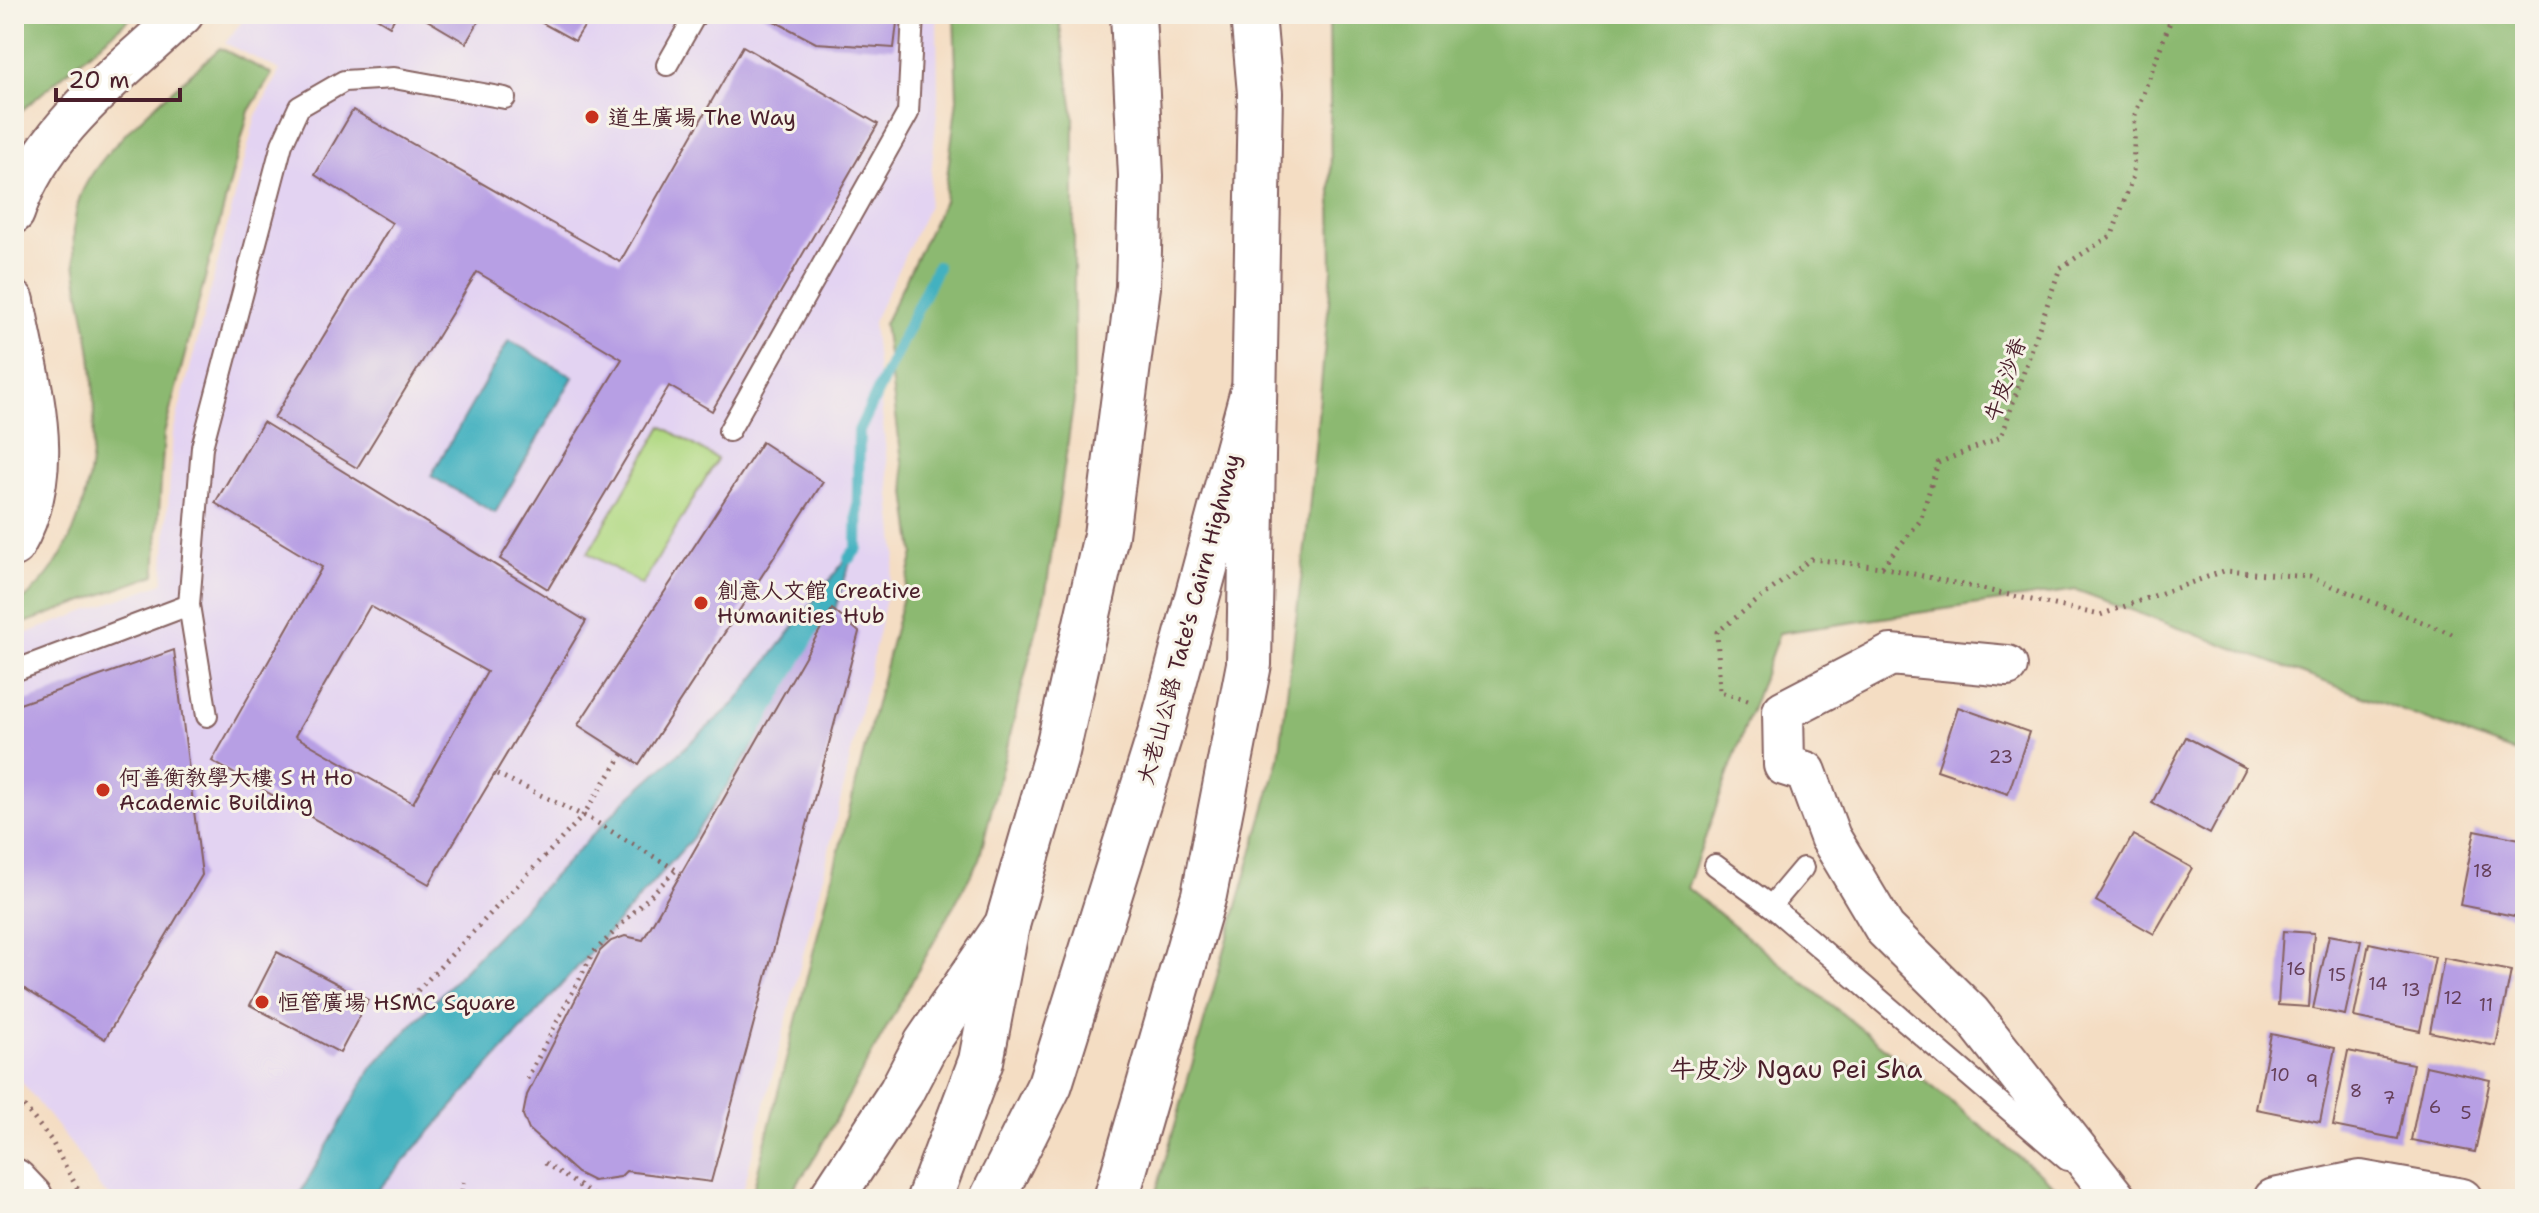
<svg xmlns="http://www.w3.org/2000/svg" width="2539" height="1213" font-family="'Shantell Sans','LXGW WenKai TC',sans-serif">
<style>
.built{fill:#e3d3f2}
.green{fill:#b1d983;stroke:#7e7c57;stroke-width:2}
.forest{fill:#8cb971;stroke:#6b6c4e;stroke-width:2}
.water{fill:#43b1c0;stroke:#466876;stroke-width:2}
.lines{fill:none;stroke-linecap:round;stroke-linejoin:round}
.stream{stroke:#43b1c0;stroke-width:12}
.building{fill:#b79fe4;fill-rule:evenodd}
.service-casing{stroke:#866260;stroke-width:24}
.minor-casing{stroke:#866260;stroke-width:44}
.tertiary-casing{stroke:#866260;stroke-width:48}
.trunk-casing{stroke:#866260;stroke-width:48}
.motorway-casing{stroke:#866260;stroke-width:48}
.path{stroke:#866260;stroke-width:5;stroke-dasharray:2 6;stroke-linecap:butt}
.service{stroke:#fff;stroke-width:20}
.minor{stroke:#fff;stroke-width:40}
.tertiary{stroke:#fff;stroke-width:44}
.trunk{stroke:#fff;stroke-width:44}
.motorway{stroke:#fff;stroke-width:44}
.poi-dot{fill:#c8321e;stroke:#f7f3e8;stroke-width:3}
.labels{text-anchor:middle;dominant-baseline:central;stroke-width:6;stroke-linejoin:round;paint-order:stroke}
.number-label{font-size:18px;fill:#653f59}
.poi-label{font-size:22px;fill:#4a1f2b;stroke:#f7f3e8;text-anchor:start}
.street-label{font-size:22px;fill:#4a1f2b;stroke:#f7f3e8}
.quarter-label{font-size:26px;fill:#4a1f2b;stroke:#f7f3e8}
</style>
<rect width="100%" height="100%" fill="#f7f3e8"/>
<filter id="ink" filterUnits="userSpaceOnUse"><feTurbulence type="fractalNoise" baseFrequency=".0125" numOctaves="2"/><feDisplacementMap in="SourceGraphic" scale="16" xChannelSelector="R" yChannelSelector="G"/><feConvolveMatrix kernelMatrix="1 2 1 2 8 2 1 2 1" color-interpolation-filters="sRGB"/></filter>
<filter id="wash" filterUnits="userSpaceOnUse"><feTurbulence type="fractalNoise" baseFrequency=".006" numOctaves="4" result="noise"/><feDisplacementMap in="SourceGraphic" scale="32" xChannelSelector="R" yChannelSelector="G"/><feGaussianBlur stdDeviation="1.8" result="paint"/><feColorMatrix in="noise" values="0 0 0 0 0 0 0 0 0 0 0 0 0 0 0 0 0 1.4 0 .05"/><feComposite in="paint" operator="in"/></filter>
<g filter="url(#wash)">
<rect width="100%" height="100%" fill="#f4ddc3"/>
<path class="built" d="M248,14H937L938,102L928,207L873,322L896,555L825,868L741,1199H114L101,1189L74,1148L14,1072V638L163,583L173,433L256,116L280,70L225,43Z"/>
<path class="green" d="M662,426L717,459L642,585L588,553Z"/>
<g class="forest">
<path d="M14,14H135L21,111L14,128Z"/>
<path d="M954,14H1058L1074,117V400L1046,591L979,860L811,1164L786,1199H751L914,553L884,324L944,201L957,99Z"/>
<path d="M1329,14H2525V756L2076,590L1779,633L1687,888L2071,1199H1615L1602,1195L1429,1193L1389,1199H1154L1279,758L1307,531L1332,270Z"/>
<path d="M220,48L272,74L249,111L164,434L155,575L14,627V607C90,552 99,453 92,365C88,311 64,258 78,203C91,153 181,84 220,48Z"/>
</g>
<g class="water">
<path d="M509,340L573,377L495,513L431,476Z"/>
<path d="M855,547L826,637L691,840L370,1199H297L372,1067L624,802L736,702Z"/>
</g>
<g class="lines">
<path class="stream" d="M849,558L857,548L859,431L937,267"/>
</g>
<g id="blocks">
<g class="building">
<path d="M370,14H397L390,26Z"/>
<path d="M417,14H483L466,43Z"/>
<path d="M526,14H592L575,41Z"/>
<path d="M761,14H898L894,48L816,43Z"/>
<path d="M743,46L878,124L712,411L669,386L548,589L500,559L622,359L477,272L357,468L274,418L392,223L315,175L353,110L620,262Z"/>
<path d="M263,422L586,621L429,884L212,761L322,567L215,503ZM370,606L487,672L413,803L295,736Z"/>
<path d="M762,442L823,482L639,764L578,725Z"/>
<path d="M832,609L859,632L711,1182L626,1171L620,1177L593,1181L577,1173L529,1130L523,1115L527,1095L600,951L611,941L625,936L643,940Z"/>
<path d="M174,650L202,875L105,1039L14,982V706Z"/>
<path d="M1958,707L2029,732L2008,794L1937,770Z"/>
<path d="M2186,737L2245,768L2210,834L2152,803Z"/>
<path d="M2475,830L2525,840L2524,918L2460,905Z"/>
<path d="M2133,835L2192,868L2154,934L2096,901Z"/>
<path d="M2283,931L2314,933L2309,1007L2278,1005Z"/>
<path d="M2329,935L2361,941L2345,1015L2313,1009Z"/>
<path d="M2369,943L2435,957L2420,1031L2354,1017Z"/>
<path d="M277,952L368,1000L340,1053L250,1005Z"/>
<path d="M2444,958L2511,971L2496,1046L2430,1032Z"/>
<path d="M2271,1034L2335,1048L2320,1122L2256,1109Z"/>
<path d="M2348,1051L2413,1064L2398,1139L2333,1126Z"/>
<path d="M2426,1066L2490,1080L2475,1152L2411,1140Z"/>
</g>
</g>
</g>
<g filter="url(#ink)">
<use href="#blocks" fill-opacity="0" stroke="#866260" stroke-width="2"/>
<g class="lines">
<g class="service-casing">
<g id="service">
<path d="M667,65L696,14"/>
<path d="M729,431L908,113L913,14"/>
<path d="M14,671L189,605"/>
<path d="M207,716L189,605L202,447L282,144L299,107L344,81L394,78L505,98"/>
<path d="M1715,865L1771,906L2067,1160"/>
<path d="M1771,906L1803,868"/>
</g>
</g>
<g class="minor-casing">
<g id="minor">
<path d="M14,213C42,129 120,74 183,14"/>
<path d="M14,301C29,386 60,466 14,546"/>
<path d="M2007,666L1891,655L1783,711L1784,765L1806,772L1830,837L1885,929L1971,1014L2116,1199"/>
<path d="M2274,1199L2360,1181L2462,1199"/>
</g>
</g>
<g class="tertiary-casing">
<path id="tertiary" d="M14,1181L31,1199"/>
</g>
<g class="trunk-casing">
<g id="trunk">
<path d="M831,1199L901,1092L926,1044L1007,925L1057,752L1106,535L1138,287L1141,176L1133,14"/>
<path d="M1116,1199L1204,895L1249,664L1260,93L1253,14"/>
</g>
</g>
<g class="motorway-casing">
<g id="motorway">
<path d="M929,1199L981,1061L1007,925"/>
<path d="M992,1199L1050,1084L1161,731L1252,394"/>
</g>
</g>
<g class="path">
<path d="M1882,567L2100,615L2224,571L2310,577L2457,636"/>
<path d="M1748,700L1720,692L1717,632L1811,559L1882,567L1920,521L1938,463L2001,437L2060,268L2112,235L2133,176L2135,115L2173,14"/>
<path d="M497,774L594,821L676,870"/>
<path d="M401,1008L582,817L623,754"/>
<path d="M527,1079L593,953L676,870L681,873"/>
<path d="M14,1094L51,1140L80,1193L87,1199"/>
<path d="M545,1163L599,1199"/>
<path d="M461,1199L463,1182"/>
</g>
<use href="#service" class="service"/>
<use href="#minor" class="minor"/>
<use href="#tertiary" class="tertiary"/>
<use href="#trunk" class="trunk"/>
<use href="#motorway" class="motorway"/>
</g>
</g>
<g class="poi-dot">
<circle cx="592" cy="117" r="8"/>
<circle cx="701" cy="603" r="8"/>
<circle cx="103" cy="790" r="8"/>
<circle cx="262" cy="1002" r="8"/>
</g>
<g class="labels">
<g class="number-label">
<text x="2001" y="757">23</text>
<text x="2483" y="871">18</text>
<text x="2296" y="969">16</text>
<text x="2337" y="975">15</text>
<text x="2378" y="984">14</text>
<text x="2411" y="990">13</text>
<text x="2453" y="998">12</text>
<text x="2486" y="1005">11</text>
<text x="2280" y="1075">10</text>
<text x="2312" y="1081">9</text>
<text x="2356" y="1091">8</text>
<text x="2389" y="1098">7</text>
<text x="2435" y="1107">6</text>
<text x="2466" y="1113">5</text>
</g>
<g class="poi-label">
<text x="608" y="117">道生廣場 The Way</text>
<text x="717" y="590">創意人文館 Creative<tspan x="717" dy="25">Humanities Hub</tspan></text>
<text x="119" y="777">何善衡教學大樓 S H Ho<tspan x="119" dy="25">Academic Building</tspan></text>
<text x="278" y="1002">恒管廣場 HSMC Square</text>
</g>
<g class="street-label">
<text transform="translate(2005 379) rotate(-71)">牛皮沙脊</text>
<text transform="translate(1189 619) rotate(-75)">大老山公路 Tate's Cairn Highway</text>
</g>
<g class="quarter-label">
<text x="1796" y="1068">牛皮沙 Ngau Pei Sha</text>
</g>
</g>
<rect width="2539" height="1213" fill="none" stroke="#f7f3e8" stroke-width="48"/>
<path d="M56 88v12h124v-12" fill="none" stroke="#4a1f2b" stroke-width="4"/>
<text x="68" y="88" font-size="24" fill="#4a1f2b" stroke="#f7f3e8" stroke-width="6" paint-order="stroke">20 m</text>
</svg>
